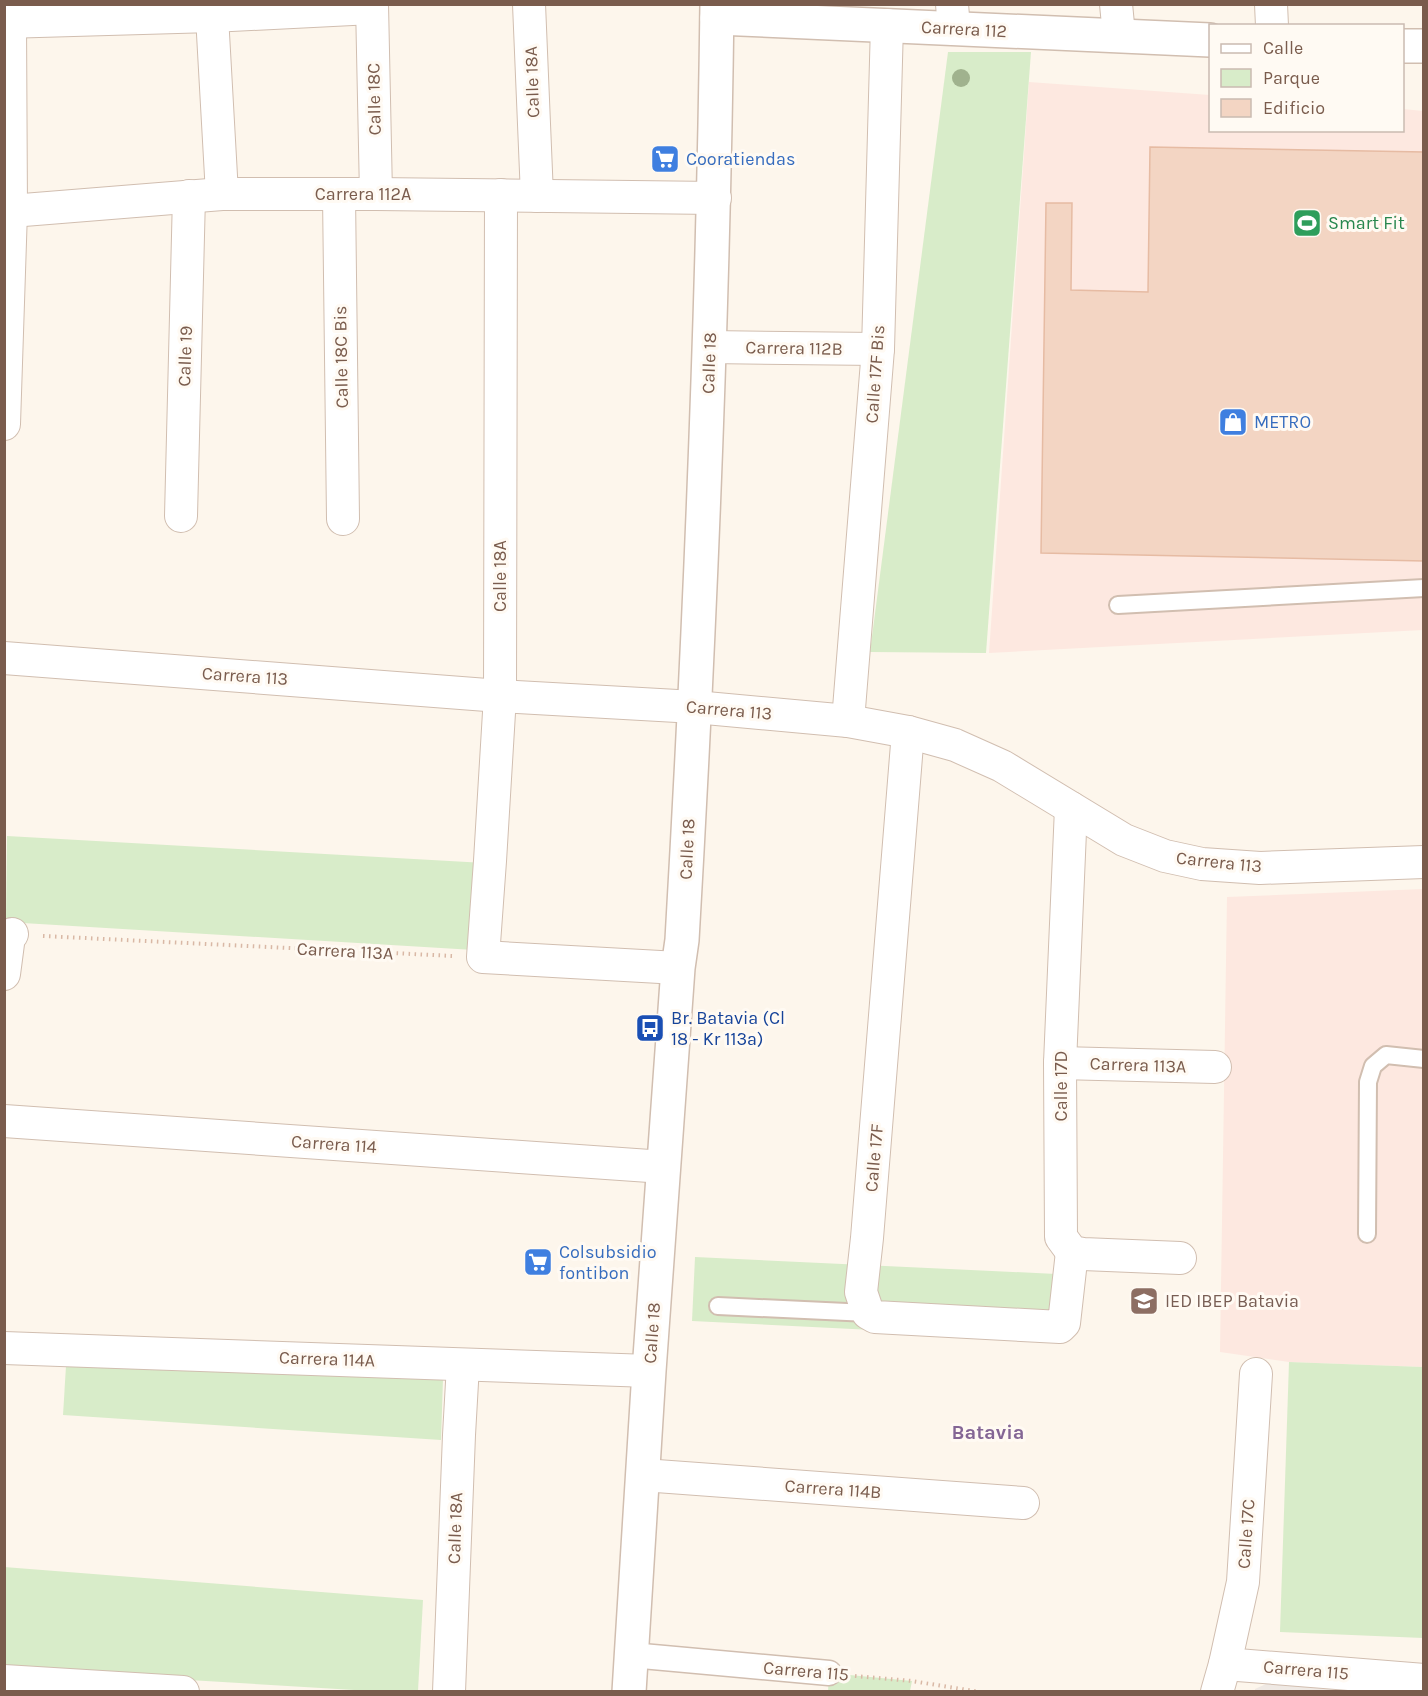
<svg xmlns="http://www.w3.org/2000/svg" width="1428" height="1696" font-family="Karla,sans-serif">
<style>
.commercial{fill:#fde8e0}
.industrial{fill:#efe9e4}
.green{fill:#d8ecc9}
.building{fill:#f3d5c3;stroke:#e6bba3;stroke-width:1.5}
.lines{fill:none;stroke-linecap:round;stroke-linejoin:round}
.service-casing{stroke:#d1beb0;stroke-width:20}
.pedestrian-casing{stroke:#d1beb0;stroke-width:27}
.minor-casing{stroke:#d1beb0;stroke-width:34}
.tertiary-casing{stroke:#d1beb0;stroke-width:36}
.path{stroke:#d9b8a5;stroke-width:4;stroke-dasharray:1.5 4.5;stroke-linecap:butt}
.service{stroke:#fff;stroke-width:16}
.pedestrian{stroke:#fff;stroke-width:24}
.minor{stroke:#fff;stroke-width:32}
.tertiary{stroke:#fff;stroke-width:33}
.tree{fill:#a0b28e}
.labels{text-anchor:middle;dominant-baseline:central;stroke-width:6;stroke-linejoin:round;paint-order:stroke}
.street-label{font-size:18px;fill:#7a5c4d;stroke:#fffaf3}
.shop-label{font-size:18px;fill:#366cbe;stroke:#fffaf3;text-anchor:start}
.leisure-label{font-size:18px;fill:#27864d;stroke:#fffaf3;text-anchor:start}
.transit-label{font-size:18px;fill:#164399;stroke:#fffaf3;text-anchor:start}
.education-label{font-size:18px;fill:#785e54;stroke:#fffaf3;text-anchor:start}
.neighbourhood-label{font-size:20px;font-weight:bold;fill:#846695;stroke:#fffaf3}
</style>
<rect width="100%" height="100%" fill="#fdf6ec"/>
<g class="commercial">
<path d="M1029,82L1210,95V130H1402L1403,109L1423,111V630L989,653Z"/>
<path d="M1423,889V1367L1289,1362L1220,1352L1227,897Z"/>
</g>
<path class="industrial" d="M1277,1679L1423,1692H1255V1689Z"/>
<g class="green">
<path d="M948,52H1031L986,653L870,652Z"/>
<path d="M7,836L485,863L474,950L6,922Z"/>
<path d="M695,1257L1056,1274L1053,1339L692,1321Z"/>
<path d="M1289,1362L1423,1367V1638L1280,1632Z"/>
<path d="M66,1366L443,1379L441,1440L63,1415Z"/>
<path d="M4,1567L423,1600L418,1691H371L5,1669Z"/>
<path d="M829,1673L912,1681L910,1691L828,1692Z"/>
</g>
<path class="building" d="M1150,147L1424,152V561L1041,553L1046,203H1072L1071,290L1148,292Z"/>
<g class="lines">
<g class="service-casing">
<g id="service">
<path d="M1118,605L1424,588"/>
<path d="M1367,1234L1368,1082L1373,1066L1386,1055L1424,1059"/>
<path d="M718,1306L868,1313"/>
</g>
</g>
<g class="pedestrian-casing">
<path id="pedestrian" d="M631,1655L829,1673"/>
</g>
<g class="minor-casing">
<g id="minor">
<path d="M372,4L376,194"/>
<path d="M529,4L537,196"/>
<path d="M952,4L954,29"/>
<path d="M1116,4L1119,35"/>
<path d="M1271,4L1272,26"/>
<path d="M212,16L222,194"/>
<path d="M4,22L212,16L372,8"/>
<path d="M339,195L343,519"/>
<path d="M501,195L500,696L490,861L483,957L678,968"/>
<path d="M11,211L222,194H376L715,198"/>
<path d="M709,347L878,349"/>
<path d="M4,424L11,211L10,22L13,4"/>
<path d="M181,516L189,196"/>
<path d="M4,658L500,696L695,707L848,721L908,732L955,745L1002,766L1124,840L1165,856L1202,864L1260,868L1424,862"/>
<path d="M848,721L878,349L887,25"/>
<path d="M908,732L867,1238L861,1292L868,1313L875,1317L1060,1327L1064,1323L1072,1252"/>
<path d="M1071,808L1060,1063L1061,1237L1072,1252L1083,1254L1180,1258"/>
<path d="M4,974L9,936L12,934"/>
<path d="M1060,1063L1215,1067"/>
<path d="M4,1121L664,1167"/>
<path d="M4,1348L649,1371"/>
<path d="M643,1475L1023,1503"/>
<path d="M1225,1664L1424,1680"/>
<path d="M4,1681L183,1692"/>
<path d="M449,1692L459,1435L463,1365"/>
<path d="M1217,1692L1225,1664L1243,1582L1256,1374"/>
</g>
</g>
<g class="tertiary-casing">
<g id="tertiary">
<path d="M717,18L1210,40"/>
<path d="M1402,46H1424"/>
<path d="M629,1692L649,1371L678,968L682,940C700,629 713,317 717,4"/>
</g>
</g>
<g class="path">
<path d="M43,936L453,956"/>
<path d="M855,1676L912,1681L980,1692"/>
</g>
<use href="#service" class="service"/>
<use href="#pedestrian" class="pedestrian"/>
<use href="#minor" class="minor"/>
<use href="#tertiary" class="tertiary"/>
</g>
<circle class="tree" cx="961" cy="78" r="9"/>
<defs>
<g id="supermarket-square" transform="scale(1.5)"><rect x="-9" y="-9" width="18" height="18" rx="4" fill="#3f7fe0" stroke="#fffaf3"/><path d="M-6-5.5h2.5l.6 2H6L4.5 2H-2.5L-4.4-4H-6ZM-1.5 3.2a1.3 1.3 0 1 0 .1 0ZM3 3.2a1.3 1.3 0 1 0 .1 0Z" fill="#fff"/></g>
<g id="stadium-square" transform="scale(1.5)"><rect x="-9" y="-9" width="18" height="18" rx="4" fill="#2e9e5b" stroke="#fffaf3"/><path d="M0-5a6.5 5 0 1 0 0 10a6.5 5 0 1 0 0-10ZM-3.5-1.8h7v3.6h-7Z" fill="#fff"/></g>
<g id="shop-square" transform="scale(1.5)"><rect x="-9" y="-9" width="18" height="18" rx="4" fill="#3f7fe0" stroke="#fffaf3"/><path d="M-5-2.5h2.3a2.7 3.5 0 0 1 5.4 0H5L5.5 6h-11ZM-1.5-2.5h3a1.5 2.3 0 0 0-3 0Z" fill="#fff"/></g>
<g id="bus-square" transform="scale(1.5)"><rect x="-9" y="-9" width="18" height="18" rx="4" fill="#1a4fb4" stroke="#fffaf3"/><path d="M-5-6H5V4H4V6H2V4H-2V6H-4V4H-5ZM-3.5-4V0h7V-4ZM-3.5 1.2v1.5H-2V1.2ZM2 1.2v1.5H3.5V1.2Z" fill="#fff"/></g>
<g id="school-square" transform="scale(1.5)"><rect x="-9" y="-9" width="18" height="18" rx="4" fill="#8d6e63" stroke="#fffaf3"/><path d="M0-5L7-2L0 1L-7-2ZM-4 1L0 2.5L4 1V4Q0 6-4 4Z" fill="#fff"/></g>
</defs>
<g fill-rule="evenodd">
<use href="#supermarket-square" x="665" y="159"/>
<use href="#stadium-square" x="1307" y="223"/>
<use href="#shop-square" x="1233" y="422"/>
<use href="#bus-square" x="650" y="1028"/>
<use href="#supermarket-square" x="538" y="1262"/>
<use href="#school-square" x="1144" y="1301"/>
</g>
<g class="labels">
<g class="street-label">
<text transform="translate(964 29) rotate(3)">Carrera 112</text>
<text transform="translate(532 82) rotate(-92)">Calle 18A</text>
<text transform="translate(374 99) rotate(-91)">Calle 18C</text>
<text x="363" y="194">Carrera 112A</text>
<text transform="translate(794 348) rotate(1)">Carrera 112B</text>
<text transform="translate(185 356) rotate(-88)">Calle 19</text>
<text transform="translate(341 357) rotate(-91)">Calle 18C Bis</text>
<text transform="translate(709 363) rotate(-88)">Calle 18</text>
<text transform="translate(875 374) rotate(-86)">Calle 17F Bis</text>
<text transform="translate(500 576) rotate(-90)">Calle 18A</text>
<text transform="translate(245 676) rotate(4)">Carrera 113</text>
<text transform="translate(729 710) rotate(5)">Carrera 113</text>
<text transform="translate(687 849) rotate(-87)">Calle 18</text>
<text transform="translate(1219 862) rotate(6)">Carrera 113</text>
<text transform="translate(345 951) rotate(3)">Carrera 113A</text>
<text transform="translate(1138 1065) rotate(2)">Carrera 113A</text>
<text transform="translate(1061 1086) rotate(-90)">Calle 17D</text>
<text transform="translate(334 1144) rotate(4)">Carrera 114</text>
<text transform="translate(874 1158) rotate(-85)">Calle 17F</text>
<text transform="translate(652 1333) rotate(-86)">Calle 18</text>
<text transform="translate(327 1359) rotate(2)">Carrera 114A</text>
<text transform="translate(833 1489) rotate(4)">Carrera 114B</text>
<text transform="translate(455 1528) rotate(-88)">Calle 18A</text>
<text transform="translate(1246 1534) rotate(-86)">Calle 17C</text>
<text transform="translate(1306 1670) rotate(5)">Carrera 115</text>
<text transform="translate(806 1671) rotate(5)">Carrera 115</text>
</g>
<g class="shop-label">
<text x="686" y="159">Cooratiendas</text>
<text x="1254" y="422">METRO</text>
<text x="559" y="1252">Colsubsidio<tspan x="559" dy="21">fontibon</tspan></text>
</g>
<g class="leisure-label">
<text x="1328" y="223">Smart Fit</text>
</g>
<g class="transit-label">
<text x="671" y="1018">Br. Batavia (Cl<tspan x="671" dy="21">18 - Kr 113a)</tspan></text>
</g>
<g class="education-label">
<text x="1165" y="1301">IED IBEP Batavia</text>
</g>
<g class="neighbourhood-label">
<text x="988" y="1432">Batavia</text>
</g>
</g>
<rect width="1428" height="1696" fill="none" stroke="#7a5c4d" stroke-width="12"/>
<rect x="1209" y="24" width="195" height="108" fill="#fffaf3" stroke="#cabbb1" stroke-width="1.5"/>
<rect x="1221" y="44" width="30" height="9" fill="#ffffff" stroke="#cabbb1" stroke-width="1.5"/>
<text x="1263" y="54" font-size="18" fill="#7a5c4d">Calle</text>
<rect x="1221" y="69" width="30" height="18" fill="#d8ecc9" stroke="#cabbb1" stroke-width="1.5"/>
<text x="1263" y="84" font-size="18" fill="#7a5c4d">Parque</text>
<rect x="1221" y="99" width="30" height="18" fill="#f3d5c3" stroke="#cabbb1" stroke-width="1.5"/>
<text x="1263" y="114" font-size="18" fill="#7a5c4d">Edificio</text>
</svg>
